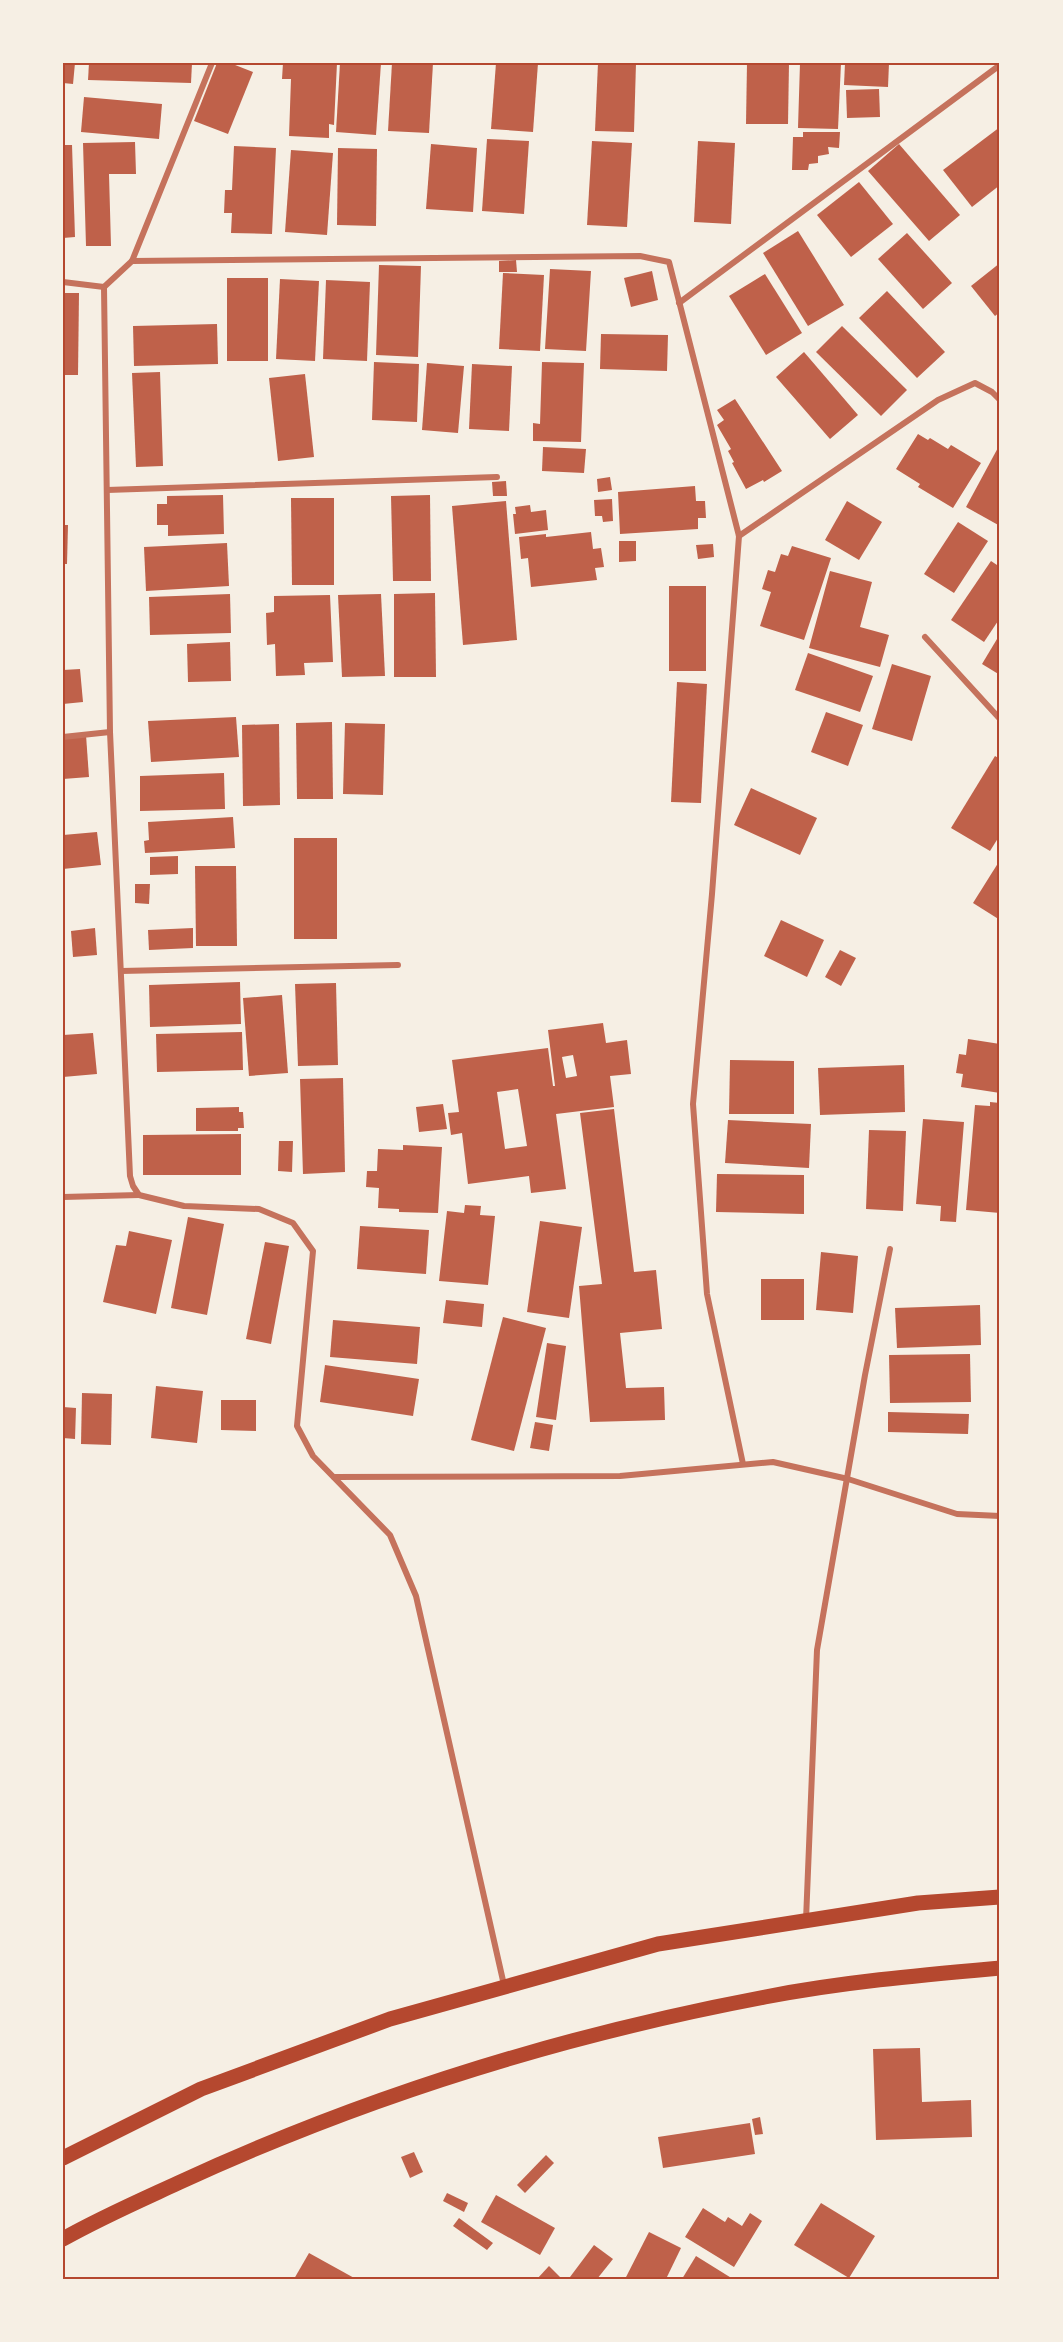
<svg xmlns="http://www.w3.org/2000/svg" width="1063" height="2342" font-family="'Open Sans',sans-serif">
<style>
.building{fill:#bf614a;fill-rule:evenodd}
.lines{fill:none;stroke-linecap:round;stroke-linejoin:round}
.minor{stroke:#c5725c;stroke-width:6}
.primary{stroke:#b5482f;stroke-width:15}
.neatline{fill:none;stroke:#b5482f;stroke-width:2}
</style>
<rect width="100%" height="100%" fill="#f6efe4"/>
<g class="building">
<path d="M63,63H75L73,84L63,83Z"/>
<path d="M89,63H192L191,83L88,80Z"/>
<path d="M217,63H230L253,72L228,134L194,121Z"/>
<path d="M283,63H337L334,125L329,124V138L289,136L291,79H282Z"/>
<path d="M340,63H381L376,135L336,132Z"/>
<path d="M392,63H433L429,133L388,131Z"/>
<path d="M496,63H538L533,132L491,129Z"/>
<path d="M598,63H636L634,132L595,131Z"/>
<path d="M747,63H789L788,124H746Z"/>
<path d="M800,63H841L838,129L798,128Z"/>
<path d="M845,63H889L888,87L844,85Z"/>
<path d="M879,89L880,117L847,118L846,90Z"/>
<path d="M84,97L162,104L159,139L81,132Z"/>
<path d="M1000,127V185L972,207L943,170Z"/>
<path d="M803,132H840L839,148L828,147L829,154L818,156V163L809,164L808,170H792L793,137H803Z"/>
<path d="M487,139L529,141L524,214L482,211Z"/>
<path d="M592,141L632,143L627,227L587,225Z"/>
<path d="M698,141L735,143L731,224L694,222Z"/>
<path d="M135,142L136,174H109L111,246H86L83,143Z"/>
<path d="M431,144L477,148L473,212L426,209Z"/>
<path d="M899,144L960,215L929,241L868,171Z"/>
<path d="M63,145H72L75,237L63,238Z"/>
<path d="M234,146L276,148L272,234L231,233L232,213H224L225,190H232Z"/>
<path d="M338,148L377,149L376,226L337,225Z"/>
<path d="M291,150L333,153L327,235L285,232Z"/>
<path d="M859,182L893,224L851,257L817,215Z"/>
<path d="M798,231L844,305L808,326L763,253Z"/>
<path d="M907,233L952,283L923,309L878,259Z"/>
<path d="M516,260L517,272H499V261Z"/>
<path d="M1000,263V312L995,316L971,286Z"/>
<path d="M379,265L421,266L418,357L376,355Z"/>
<path d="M550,269L591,271L586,351L545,349Z"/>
<path d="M652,271L658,300L631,307L624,278Z"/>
<path d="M503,273L544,275L540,351L499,349Z"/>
<path d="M765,274L802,333L766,355L729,296Z"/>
<rect x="227" y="278" width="41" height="83"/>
<path d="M280,279L319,281L315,361L276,359Z"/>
<path d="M326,280L370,282L367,361L323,359Z"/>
<path d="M887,291L945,352L917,378L859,318Z"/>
<path d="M63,293H79L78,375H63Z"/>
<path d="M217,324L218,364L134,366L133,326Z"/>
<path d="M842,326L907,390L881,416L816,352Z"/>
<path d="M601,334L668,335L667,371L600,369Z"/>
<path d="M804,352L858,415L830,439L776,377Z"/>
<path d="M374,362L419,364L417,422L372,420Z"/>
<path d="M542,362L584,363L581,442L533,441V423L540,424Z"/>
<path d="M427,363L464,366L458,433L422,430Z"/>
<path d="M472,364L512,366L509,431L469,429Z"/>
<path d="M160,372L163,466L136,467L132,373Z"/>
<path d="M305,374L314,457L278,461L269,378Z"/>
<path d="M735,399L782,471L764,482L763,480L746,489L732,463L734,462L728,451L731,449L717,425L724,420L717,410Z"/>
<path d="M918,434L928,440L930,438L948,449L951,445L981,463L953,508L918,487L920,484L896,469Z"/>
<path d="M1000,444V526L966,507Z"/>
<path d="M543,447L586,449L584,473L542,471Z"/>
<path d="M610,477L612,490L598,492L597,479Z"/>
<path d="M506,481L507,496H493L492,482Z"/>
<path d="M695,486L696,501H705L706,518H698V529L620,534L618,492Z"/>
<path d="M223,495L224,534L168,536V525H157V504H167V496Z"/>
<path d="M430,495L431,581H393L391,496Z"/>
<path d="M291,498H334V585H292Z"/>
<path d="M612,499L613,521L603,522L602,516H595L594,500Z"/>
<path d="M506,501L517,640L463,645L452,506Z"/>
<path d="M847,501L882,522L859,560L825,540Z"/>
<path d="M530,505L531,512L546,510L548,530L515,534L513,514H516L515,507Z"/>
<path d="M958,522L988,541L954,593L924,574Z"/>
<path d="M63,525H68L67,564H63Z"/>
<path d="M591,532L593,549L601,548L604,567L595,568L597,580L531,587L528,558L521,559L519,537L546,534V537Z"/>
<path d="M619,541H636V561L619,562Z"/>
<path d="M227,543L229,586L146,591L144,547Z"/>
<path d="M713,544L714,557L698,559L696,545Z"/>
<path d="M792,546L831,558L804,640L760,626L771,592L762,589L768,570L775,572L781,554L788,556Z"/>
<path d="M991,561L1000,567V618L984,642L951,620Z"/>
<path d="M830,571L872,582L860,627L889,635L880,667L809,648Z"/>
<rect x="669" y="586" width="37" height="85"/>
<path d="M435,593L436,677H394V594Z"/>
<path d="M230,594L231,633L150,635L149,597Z"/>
<path d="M381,594L385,676L342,677L338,595Z"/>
<path d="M330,595L333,662L304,663L305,675L276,676L275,644L267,645L266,613L274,612V596Z"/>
<path d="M1000,634V675L982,664Z"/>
<path d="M230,642L231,681L188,682L187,644Z"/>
<path d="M808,653L873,676L860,712L795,690Z"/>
<path d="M892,664L931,676L912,741L872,729Z"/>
<path d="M80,669L83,702L63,704V670Z"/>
<path d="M677,682L707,684L701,803L671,802Z"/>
<path d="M826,712L863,725L848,766L811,752Z"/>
<path d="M236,717L239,757L151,762L148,721Z"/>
<path d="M332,722L333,799H297L296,723Z"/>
<path d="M345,723L385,724L383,795L343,794Z"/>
<path d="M279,724L280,805L243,806L242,725Z"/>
<path d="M86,735L89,777L63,779V737Z"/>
<path d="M995,756L1000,759V835L990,851L951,828Z"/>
<path d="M224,773L225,809L140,811V776Z"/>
<path d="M751,788L817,818L800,855L734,825Z"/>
<path d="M233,817L235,848L145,853L144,841L149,840L148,822Z"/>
<path d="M97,832L101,865L63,869V835Z"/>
<rect x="294" y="838" width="43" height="101"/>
<path d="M178,856V874L150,875V857Z"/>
<path d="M1000,860V920L973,903Z"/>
<path d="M195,866H236L237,946H196Z"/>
<path d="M135,884H150L149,904L135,903Z"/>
<path d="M781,920L824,940L807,977L764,956Z"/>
<path d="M95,928L97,955L73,957L71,931Z"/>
<path d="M193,928V948L149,950L148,930Z"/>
<path d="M840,950L856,958L841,986L825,977Z"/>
<path d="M240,982L241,1024L150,1027L149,985Z"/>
<path d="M336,983L338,1065L298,1066L295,984Z"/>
<path d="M282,995L288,1073L249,1076L243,998Z"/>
<path d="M603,1023L606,1043L627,1040L631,1074L610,1076L614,1107L556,1114L566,1189L531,1193L529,1176L468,1184L462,1133L451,1135L448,1113L459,1112L452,1060L548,1048L553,1086H555L548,1030ZM573,1055L577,1076L566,1078L562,1057ZM518,1089L527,1146L505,1149L497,1092Z"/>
<path d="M242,1032L243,1070L157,1072L156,1034Z"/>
<path d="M93,1033L97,1074L63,1077V1035Z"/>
<path d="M968,1039L1000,1044V1093L961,1087L963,1074L956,1073L959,1054L966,1055Z"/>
<path d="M730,1060L794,1061V1114H729Z"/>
<path d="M904,1065L905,1112L820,1115L818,1068Z"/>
<path d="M343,1078L345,1172L303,1174L300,1079Z"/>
<path d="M990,1102L1000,1103V1213L966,1210L975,1105L990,1106Z"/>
<path d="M443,1104L447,1129L419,1132L416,1107Z"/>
<path d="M239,1107V1112H243L244,1128H238V1131H196V1108Z"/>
<path d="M614,1109L634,1272L656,1270L662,1329L620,1333L626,1388L664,1387L665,1420L590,1422L579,1286L602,1284L580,1113Z"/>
<path d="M923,1119L964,1122L956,1222L940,1221L941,1206L916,1204Z"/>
<path d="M728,1120L811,1124L809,1168L725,1163Z"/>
<path d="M869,1130L906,1131L903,1211L866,1209Z"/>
<path d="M241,1134V1175H143V1135Z"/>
<path d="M279,1141H293L292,1172L278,1171Z"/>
<path d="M403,1145L442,1147L438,1213L399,1212V1209L378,1208L379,1188L366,1187L367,1171H377L378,1149L403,1150Z"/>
<path d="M717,1174L804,1175V1214L716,1212Z"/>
<path d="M465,1205L481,1206L480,1215L495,1216L488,1285L439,1281L447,1211L464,1213Z"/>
<path d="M188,1217L224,1224L207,1315L171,1308Z"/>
<path d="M540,1221L582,1227L569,1318L527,1312Z"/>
<path d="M360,1226L429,1230L426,1274L357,1269Z"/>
<path d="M129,1231L172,1240L156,1314L103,1302L116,1245L126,1246Z"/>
<path d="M265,1242L289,1246L271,1344L246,1339Z"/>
<path d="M821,1252L858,1256L853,1313L816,1310Z"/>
<rect x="761" y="1279" width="43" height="41"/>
<path d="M446,1300L484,1304L482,1327L443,1323Z"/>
<path d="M980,1305L981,1345L897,1348L895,1308Z"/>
<path d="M503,1317L546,1328L514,1451L471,1440Z"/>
<path d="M333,1320L420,1327L417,1364L330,1357Z"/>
<path d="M547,1343L566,1346L556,1420L536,1417Z"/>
<path d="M970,1354L971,1402L890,1403L889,1355Z"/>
<path d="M325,1365L419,1379L413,1416L320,1402Z"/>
<path d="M156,1386L203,1391L197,1443L151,1438Z"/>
<path d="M82,1393L112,1394L111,1445L81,1444Z"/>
<path d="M221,1400H256V1431L221,1430Z"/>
<path d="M63,1407L76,1408L75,1439L63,1438Z"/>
<path d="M888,1412L969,1414L968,1434L888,1432Z"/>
<path d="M535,1422L553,1425L549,1451L530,1448Z"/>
<path d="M920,2048L922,2102L971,2100L972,2137L876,2140L873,2049Z"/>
<path d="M760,2117L763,2134L755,2135L752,2119Z"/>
<path d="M750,2123L755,2154L663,2168L658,2137Z"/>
<path d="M414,2152L423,2172L410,2178L401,2157Z"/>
<path d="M546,2155L554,2163L525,2193L517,2185Z"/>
<path d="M447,2193L468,2203L464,2212L443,2201Z"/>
<path d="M496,2195L555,2228L540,2255L481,2222Z"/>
<path d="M821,2203L875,2236L849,2278L794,2245Z"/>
<path d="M703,2208L725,2222L728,2217L742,2226L750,2213L762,2221L734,2267L685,2237Z"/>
<path d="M459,2218L493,2243L487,2250L453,2226Z"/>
<path d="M649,2232L681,2248L666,2279H625Z"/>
<path d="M594,2245L613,2259L597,2279H573L570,2277Z"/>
<path d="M309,2253L356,2279H294Z"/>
<path d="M696,2256L733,2279H682Z"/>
<path d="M549,2266L562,2279H537Z"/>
</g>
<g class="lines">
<g class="minor">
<path d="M212,63L132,261L104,287L110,732L130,1176L133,1186L139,1195L184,1206L259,1209L293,1223L313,1251L297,1426L313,1456L390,1535L416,1596L504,1985"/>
<path d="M132,261L640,256L669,262L739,536L712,894L693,1104L707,1294L743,1464"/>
<path d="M63,282L104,287"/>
<path d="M679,303L1000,65"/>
<path d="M107,490L497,477"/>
<path d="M739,536L938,400L975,383L992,392L1000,400"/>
<path d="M925,637L1000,719"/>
<path d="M63,737L110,732"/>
<path d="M121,971L398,965"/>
<path d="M63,1197L139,1195"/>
<path d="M334,1477L620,1476L773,1462L848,1479L957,1514L1000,1516"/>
<path d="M806,1920L817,1650L865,1375L890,1249"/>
</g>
<g class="primary">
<path d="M63,2158L201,2089L390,2019L658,1944L918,1903L1000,1897"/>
<path d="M63,2239C100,2218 139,2201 178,2183C364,2097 564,2035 765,1997C842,1982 922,1975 1000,1968"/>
</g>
</g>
<rect width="1063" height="2342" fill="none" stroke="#f6efe4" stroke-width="129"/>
<rect x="64" y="64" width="934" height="2214" class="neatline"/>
</svg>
